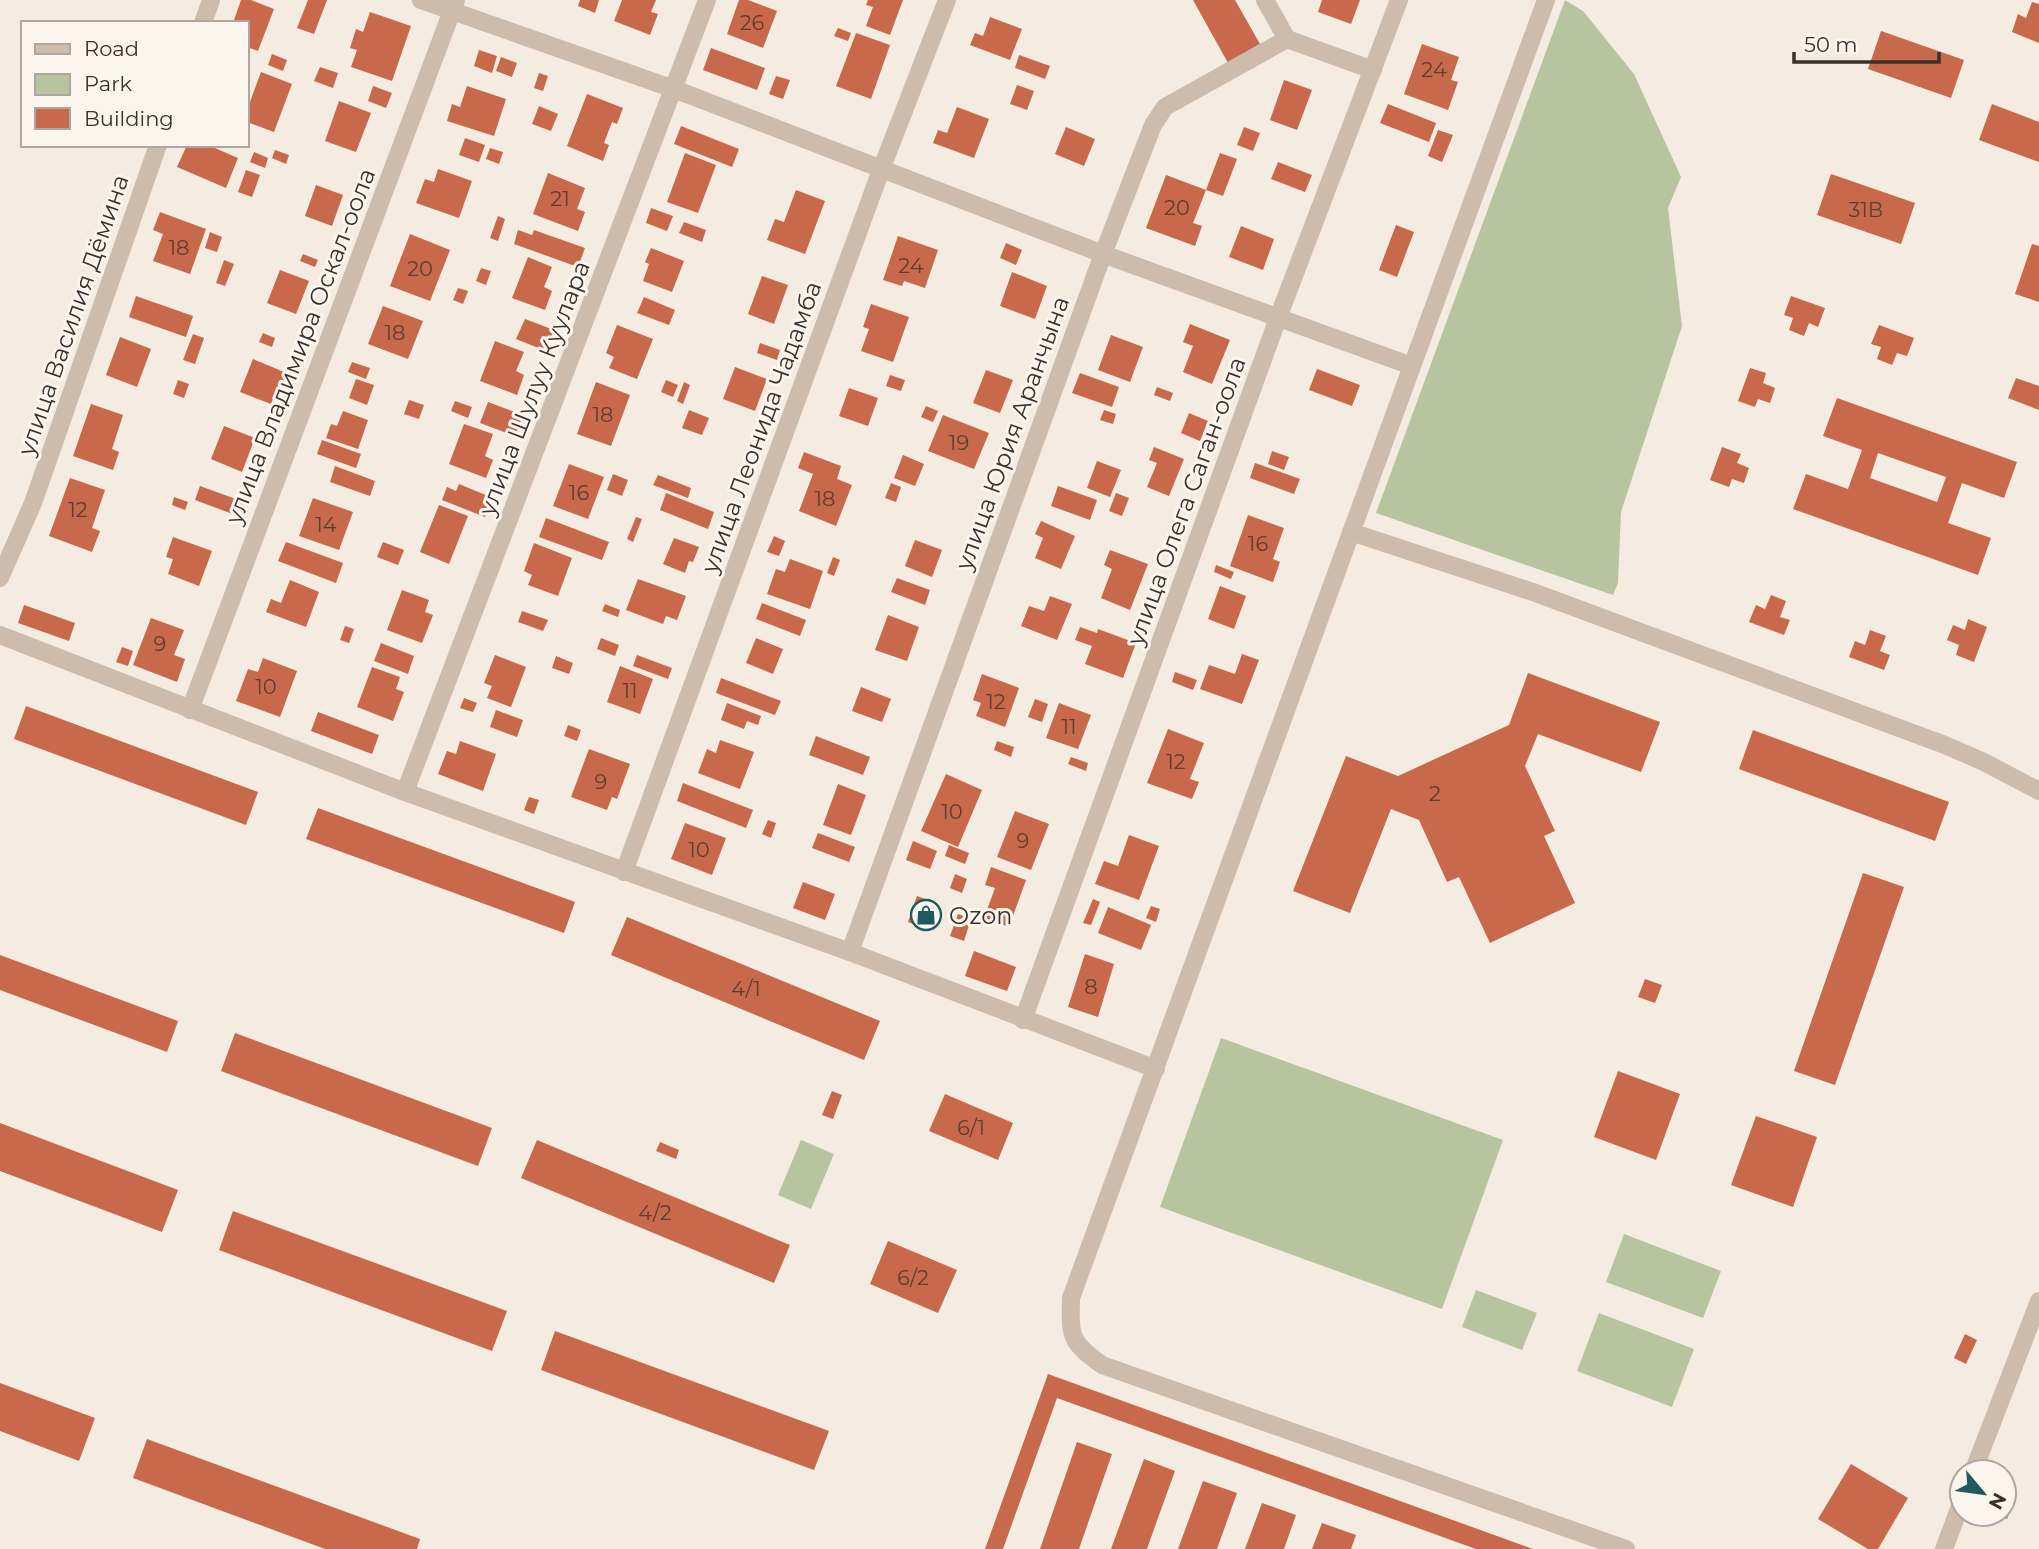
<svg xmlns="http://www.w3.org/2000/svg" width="2039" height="1549" font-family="Montserrat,sans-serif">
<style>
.green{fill:#b8c4a0}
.building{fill:#c8694b;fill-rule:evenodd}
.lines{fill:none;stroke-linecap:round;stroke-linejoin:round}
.minor{stroke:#cdbbac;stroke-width:18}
.labels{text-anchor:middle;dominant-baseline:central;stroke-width:6;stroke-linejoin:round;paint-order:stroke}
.number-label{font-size:21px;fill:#5e3e33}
.street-label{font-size:24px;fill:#3b302b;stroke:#fbf5ee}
.poi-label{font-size:24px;fill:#3b302b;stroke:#fbf5ee;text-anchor:start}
</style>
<rect width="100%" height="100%" fill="#f4ebe1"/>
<g class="green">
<path d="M1565,0L1583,11L1634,74L1681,177L1668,208L1682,326L1621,512L1618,583L1613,595L1376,513Z"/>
<path d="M1221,1038L1503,1140L1442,1309L1160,1207Z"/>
<path d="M801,1140L834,1154L811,1209L778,1195Z"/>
<path d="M1624,1234L1721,1271L1703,1318L1606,1282Z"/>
<path d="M1476,1290L1537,1313L1522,1350L1462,1327Z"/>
<path d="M1599,1313L1694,1349L1672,1407L1577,1371Z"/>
</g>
<g class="building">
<path d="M241,0H251L274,9L258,51L247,47V23H233Z"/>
<path d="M308,0H327L314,34L297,28Z"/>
<path d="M580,0H599L595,13L578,6Z"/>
<path d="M622,0H656L651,12L658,14L650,35L614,21Z"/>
<path d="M739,0H748L777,11L763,48L727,34Z"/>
<path d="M868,0H903L890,35L866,26L873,7L866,5Z"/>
<path d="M1193,0H1235L1260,44L1228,63Z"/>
<path d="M1322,0H1360L1351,24L1318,12Z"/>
<path d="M2032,2L2039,4V43L2012,32L2018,14L2026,18Z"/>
<path d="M370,12L411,26L392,81L351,67L357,50L350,48L356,29L363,32Z"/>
<path d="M990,17L1022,29L1010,60L970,45L975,33L983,36Z"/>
<path d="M838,28L851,33L848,41L834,36Z"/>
<path d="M1881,31L1964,60L1951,98L1868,69Z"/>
<path d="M856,33L890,45L871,99L836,86Z"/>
<path d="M1422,44L1459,57L1451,80L1458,82L1448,110L1404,94Z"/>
<path d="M711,48L765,68L757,90L703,70Z"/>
<path d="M479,50L497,56L492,73L474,66Z"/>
<path d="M272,54L287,60L283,71L268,65Z"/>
<path d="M1019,55L1050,66L1045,79L1015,68Z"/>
<path d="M501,57L517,63L512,77L496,71Z"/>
<path d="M320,67L338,73L333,88L314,81Z"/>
<path d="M261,72L292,84L274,132L247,122V110Z"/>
<path d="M539,73L548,76L543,91L534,88Z"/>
<path d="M776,76L790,80L783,99L769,94Z"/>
<path d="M1284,80L1312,90L1297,130L1270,120Z"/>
<path d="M1017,85L1034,91L1027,110L1010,104Z"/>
<path d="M373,86L392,93L386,108L368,101Z"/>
<path d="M467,86L506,99L494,136L447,121L452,104L460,107Z"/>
<path d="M587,94L623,108L617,124L612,122L604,143L609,145L603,161L567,146Z"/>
<path d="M339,101L371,113L356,152L325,141Z"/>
<path d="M1388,104L1436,123L1429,142L1380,123Z"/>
<path d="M1992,104L2039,122V162L1979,140Z"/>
<path d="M539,106L558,114L551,131L532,124Z"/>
<path d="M957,107L989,119L974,158L933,143L938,130L947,133Z"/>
<path d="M681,126L739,149L732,167L674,144Z"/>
<path d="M1066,127L1095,139L1084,166L1055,154Z"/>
<path d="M1244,127L1260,133L1253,151L1237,145Z"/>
<path d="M1438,130L1453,135L1442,162L1428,156Z"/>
<path d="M465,138L485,145L479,162L459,155Z"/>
<path d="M187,145H208L238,158L226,188L177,167Z"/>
<path d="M490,148L503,152L499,164L486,159Z"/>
<path d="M275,150L289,155L286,164L272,158Z"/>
<path d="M254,152L268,158L265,168L250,162Z"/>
<path d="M685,153L716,165L698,213L667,202Z"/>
<path d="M1220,153L1237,159L1223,196L1206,190Z"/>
<path d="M1278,162L1312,175L1305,192L1271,179Z"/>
<path d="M438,169L472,181L459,218L416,203L425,179L434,182Z"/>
<path d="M246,170L260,175L252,197L238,192Z"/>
<path d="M548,173L585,188L577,209L585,212L578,231L533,214Z"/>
<path d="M1831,174L1915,203L1901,244L1817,215Z"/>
<path d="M1166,175L1206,190L1193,223L1202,226L1195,246L1146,228Z"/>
<path d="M316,185L343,195L332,226L305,216Z"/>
<path d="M796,190L825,201L805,254L767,240L775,219L784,222Z"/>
<path d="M651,208L673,216L667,231L646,223Z"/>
<path d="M160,212L206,229L190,274L153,261L163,234L153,230Z"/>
<path d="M498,216L505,219L498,241L490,238Z"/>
<path d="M684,222L706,230L702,242L679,233Z"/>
<path d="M1396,225L1414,232L1397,277L1379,270Z"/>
<path d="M1241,226L1274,239L1263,270L1229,257Z"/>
<path d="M518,230L532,235L534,230L585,248L578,267L514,244Z"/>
<path d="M210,232L222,237L217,252L205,248Z"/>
<path d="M410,234L450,250L430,301L390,286Z"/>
<path d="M898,236L938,250L925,288L904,281L902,286L883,280Z"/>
<path d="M1006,243L1022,250L1016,265L1000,258Z"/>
<path d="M2032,244L2039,246V302L2015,294Z"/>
<path d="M651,248L684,261L672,292L643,281L649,264L645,262Z"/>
<path d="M303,254L318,260L315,267L300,261Z"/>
<path d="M528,257L552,267L544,287L552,291L545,310L512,298Z"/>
<path d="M224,260L234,264L225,286L216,283Z"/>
<path d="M481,268L491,271L486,285L476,281Z"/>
<path d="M280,270L309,281L296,314L267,303Z"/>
<path d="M1012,272L1047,286L1035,319L1000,306Z"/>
<path d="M762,276L788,285L774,324L748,314Z"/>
<path d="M458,288L468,291L463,304L453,300Z"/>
<path d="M136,296L193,316L186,337L129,317Z"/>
<path d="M1791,296L1825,308L1818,327L1809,323L1804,336L1789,330L1793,318L1784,315Z"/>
<path d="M644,297L675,310L669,325L637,313Z"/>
<path d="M871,304L909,317L893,362L861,351L869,329L863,327Z"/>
<path d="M383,306L423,321L408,359L368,344Z"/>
<path d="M525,319L554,330L546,351L516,339Z"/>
<path d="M1190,324L1230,340L1212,384L1183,372L1193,346L1183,342Z"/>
<path d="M617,325L653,339L637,379L609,368L614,357L606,353Z"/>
<path d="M1879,325L1914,338L1907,356L1897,353L1892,365L1877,359L1881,347L1871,344Z"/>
<path d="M263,333L275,338L272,347L259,342Z"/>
<path d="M193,334L204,338L195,364L183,360Z"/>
<path d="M1111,335L1143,347L1130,382L1098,370Z"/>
<path d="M120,337L151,349L137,387L106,375Z"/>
<path d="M495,341L524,352L516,371L524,375L517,395L480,381Z"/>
<path d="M760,343L780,350L777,360L757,353Z"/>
<path d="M253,359L289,374L282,390L277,388L271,404L240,392Z"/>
<path d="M352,362L370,368L366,379L348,372Z"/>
<path d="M735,367L767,379L755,411L723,399Z"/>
<path d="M1750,368L1766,373L1763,383L1775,388L1770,403L1758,399L1755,407L1738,401Z"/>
<path d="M1317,369L1360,385L1352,406L1309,390Z"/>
<path d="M986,370L1013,380L1000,413L973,403Z"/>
<path d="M1080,373L1119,387L1112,407L1072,393Z"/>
<path d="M890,375L905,380L901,391L886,386Z"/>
<path d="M2016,378L2039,386V410L2008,398Z"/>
<path d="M356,379L374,385L367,405L349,398Z"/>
<path d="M178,380L189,384L184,398L173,394Z"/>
<path d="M666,380L678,385L673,397L661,392Z"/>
<path d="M596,382L630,395L611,446L577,434Z"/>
<path d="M684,382L690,385L683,404L677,401Z"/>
<path d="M1157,387L1173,393L1170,401L1154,395Z"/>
<path d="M849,388L878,398L868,426L839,416Z"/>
<path d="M1837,398L2017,462L2004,498L1962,483L1948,523L1991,538L1978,575L1793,509L1806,474L1848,489L1862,450L1823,436ZM1878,453L1946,477L1937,502L1870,478Z"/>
<path d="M409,400L424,405L419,419L404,414Z"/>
<path d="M455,401L472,407L468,418L451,411Z"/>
<path d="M488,402L523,415L515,436L480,423Z"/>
<path d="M91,404L123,415L112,449L119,452L113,470L73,456Z"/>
<path d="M926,406L938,411L933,422L921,417Z"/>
<path d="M689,410L709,418L702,435L682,428Z"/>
<path d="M1104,410L1116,414L1113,424L1100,420Z"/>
<path d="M343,411L368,420L358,449L326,438L331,424L337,426Z"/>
<path d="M1189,413L1208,421L1200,441L1181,433Z"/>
<path d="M943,415L989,433L974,469L928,451Z"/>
<path d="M464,424L493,434L485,456L493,460L486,478L449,464Z"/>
<path d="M224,426L255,438L242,472L211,459Z"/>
<path d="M322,440L361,454L356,468L317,454Z"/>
<path d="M1154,447L1184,459L1169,496L1147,487L1157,463L1149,460Z"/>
<path d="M1722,447L1741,454L1737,463L1749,468L1744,483L1732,479L1729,487L1710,480Z"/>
<path d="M1272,451L1289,457L1284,470L1268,464Z"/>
<path d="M804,452L841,466L837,479L852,485L836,526L799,511L813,474L798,468Z"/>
<path d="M903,455L924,464L915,486L894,478Z"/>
<path d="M1097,461L1121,470L1110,497L1087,488Z"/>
<path d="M1255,463L1300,479L1294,494L1250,478Z"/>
<path d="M569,464L604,477L588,519L553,506Z"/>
<path d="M335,466L375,481L370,496L330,482Z"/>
<path d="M613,474L628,480L622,496L607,490Z"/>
<path d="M658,475L691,488L688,498L653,485Z"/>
<path d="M70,478L105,490L92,528L100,531L92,552L49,536Z"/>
<path d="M891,483L901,487L896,502L885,498Z"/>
<path d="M459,484L493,498L485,517L442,500L447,487L456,491Z"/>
<path d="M200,486L244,502L238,516L195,500Z"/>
<path d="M1058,486L1097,500L1090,520L1051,506Z"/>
<path d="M666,493L714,512L708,529L660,510Z"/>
<path d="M1116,493L1129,498L1122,516L1109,511Z"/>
<path d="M174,497L188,502L185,510L172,505Z"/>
<path d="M313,498L353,512L339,550L299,536Z"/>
<path d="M439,505L468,516L449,564L420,552Z"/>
<path d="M1248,515L1284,528L1273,559L1280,562L1273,582L1230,566Z"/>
<path d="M636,517L642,519L633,542L627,539Z"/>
<path d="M546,518L609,542L602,560L539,537Z"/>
<path d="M1041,521L1075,536L1061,569L1035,558L1043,538L1035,534Z"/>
<path d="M774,536L785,541L779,556L767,552Z"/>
<path d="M173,537L212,551L199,586L168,574L173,559L166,557Z"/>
<path d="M674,538L699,547L693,562L689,561L685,573L663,564Z"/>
<path d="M915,540L942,550L932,577L905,566Z"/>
<path d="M286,542L343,563L336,583L278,561Z"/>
<path d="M383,542L404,550L398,565L377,557Z"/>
<path d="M534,543L572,558L558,596L528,585L532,575L524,571Z"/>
<path d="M1110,550L1148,564L1130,610L1101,598L1112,569L1104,565Z"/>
<path d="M833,557L840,560L834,576L827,573Z"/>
<path d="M790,559L823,571L810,609L767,594L776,569L785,572Z"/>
<path d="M1216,565L1234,572L1231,579L1214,572Z"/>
<path d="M897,578L930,590L925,605L891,592Z"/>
<path d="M638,579L686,596L677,620L666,616L663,624L626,610Z"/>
<path d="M290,580L319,592L306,627L266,612L271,599L281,603Z"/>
<path d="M1220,586L1246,596L1234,629L1208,619Z"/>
<path d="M402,590L429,600L425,612L433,615L422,643L387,630Z"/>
<path d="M1771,595L1786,601L1780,617L1790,620L1784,635L1749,622L1756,605L1765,609Z"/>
<path d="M1050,596L1072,604L1057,640L1021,626L1029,606L1044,611Z"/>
<path d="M762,603L806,620L800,636L756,619Z"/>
<path d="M605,604L620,610L618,617L602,611Z"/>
<path d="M24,605L75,623L69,641L18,623Z"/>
<path d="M522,611L548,620L543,631L518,622Z"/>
<path d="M888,615L919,627L907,661L875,650Z"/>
<path d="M151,618L184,630L174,655L185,659L177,682L133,665Z"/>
<path d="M1968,619L1987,627L1974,662L1956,655L1959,645L1947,640L1953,625L1965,630Z"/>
<path d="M345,626L354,629L349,643L340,640Z"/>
<path d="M1080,627L1097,633L1098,629L1136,643L1123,678L1085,664L1092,646L1075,640Z"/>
<path d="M1870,630L1886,636L1880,651L1890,655L1884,670L1849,657L1855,641L1865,645Z"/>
<path d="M601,638L619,645L615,656L597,649Z"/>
<path d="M756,638L783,649L773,674L746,663Z"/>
<path d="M381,643L414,656L408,674L374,661Z"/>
<path d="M122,647L133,651L128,666L116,662Z"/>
<path d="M1242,654L1259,660L1242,704L1200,689L1209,665L1235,674Z"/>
<path d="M495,655L526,667L511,707L487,698L492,686L484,683Z"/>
<path d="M637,655L672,668L668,679L633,666Z"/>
<path d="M556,656L573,663L569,674L552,668Z"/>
<path d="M263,658L297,671L280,717L236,701L248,669L258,672Z"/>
<path d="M620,666L653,679L640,714L607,702Z"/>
<path d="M372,667L400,677L396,689L404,692L393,721L357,707Z"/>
<path d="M1175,672L1197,680L1193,690L1172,682Z"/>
<path d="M1528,673L1660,722L1641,772L1538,734L1525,766L1555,831L1544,836L1575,903L1490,943L1459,877L1447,882L1419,820L1391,809L1350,913L1293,891L1346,756L1398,776L1509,725Z"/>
<path d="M982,674L1019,688L1005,727L976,716L981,703L973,700Z"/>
<path d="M721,678L781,701L775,715L716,693Z"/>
<path d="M861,687L891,699L882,722L852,711Z"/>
<path d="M464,698L477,703L473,712L460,708Z"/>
<path d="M1035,699L1048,704L1042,722L1028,717Z"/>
<path d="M727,703L761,716L758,725L747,721L744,729L721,720Z"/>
<path d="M1059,703L1091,715L1078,749L1046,738Z"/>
<path d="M26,706L258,792L246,825L14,739Z"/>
<path d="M496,710L523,720L517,737L490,727Z"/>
<path d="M318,712L379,735L372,754L311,731Z"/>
<path d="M568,725L581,730L577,741L564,736Z"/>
<path d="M1168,729L1204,743L1190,779L1199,782L1192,799L1147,783Z"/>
<path d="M1753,730L1949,802L1935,841L1739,769Z"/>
<path d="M816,736L870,757L863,775L809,755Z"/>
<path d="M720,740L754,752L740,789L698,773L707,749L716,753Z"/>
<path d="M460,741L496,754L483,791L438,774L447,751L456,754Z"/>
<path d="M997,741L1014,747L1011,757L994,750Z"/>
<path d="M589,749L630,764L617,799L612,797L607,810L571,797Z"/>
<path d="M1071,757L1088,763L1086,771L1068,764Z"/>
<path d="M946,774L982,790L958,847L921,831Z"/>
<path d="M683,783L753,810L746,828L677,801Z"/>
<path d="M838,784L866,795L851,835L823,825Z"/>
<path d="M529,797L539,800L534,814L524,810Z"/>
<path d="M318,808L575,902L564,933L306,839Z"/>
<path d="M1015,811L1049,824L1031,870L997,857Z"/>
<path d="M768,820L776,823L771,838L762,834Z"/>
<path d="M685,823L726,838L712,875L671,859Z"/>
<path d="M818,833L855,847L849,862L812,848Z"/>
<path d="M1129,835L1159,846L1139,900L1095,884L1104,861L1118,866Z"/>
<path d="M913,841L937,851L930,869L906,860Z"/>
<path d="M949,845L969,853L965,864L945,856Z"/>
<path d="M991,867L1026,880L1009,927L984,918L995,888L985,885Z"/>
<path d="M1863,873L1904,887L1835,1085L1794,1071Z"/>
<path d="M955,874L967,879L962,893L950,888Z"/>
<path d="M803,882L835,894L825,920L793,908Z"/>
<path d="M917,896L936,903L926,929L908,922Z"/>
<path d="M1093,899L1100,902L1091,925L1083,923Z"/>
<path d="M1151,906L1160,909L1156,922L1146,918Z"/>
<path d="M1108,907L1151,925L1141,950L1098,933Z"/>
<path d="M958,914L971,919L964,941L950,936Z"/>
<path d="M627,917L880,1021L864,1060L611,955Z"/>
<path d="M974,951L1016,967L1007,991L965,976Z"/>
<path d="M1085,954L1114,964L1098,1017L1068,1007Z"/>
<path d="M0,955L178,1021L167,1052L0,990Z"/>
<path d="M1645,979L1662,985L1655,1003L1638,997Z"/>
<path d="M235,1033L492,1128L478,1166L221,1071Z"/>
<path d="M1618,1071L1680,1094L1656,1160L1594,1137Z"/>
<path d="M832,1091L842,1095L833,1119L822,1115Z"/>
<path d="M945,1094L1013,1123L998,1160L929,1131Z"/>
<path d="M1756,1116L1817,1137L1793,1207L1731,1185Z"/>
<path d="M0,1123L178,1190L162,1232L0,1171Z"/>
<path d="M537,1140L790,1245L774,1283L521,1178Z"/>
<path d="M660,1142L679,1150L676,1159L656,1151Z"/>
<path d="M233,1211L507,1311L492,1351L219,1250Z"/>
<path d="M888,1241L957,1270L938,1313L870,1284Z"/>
<path d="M555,1331L829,1431L814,1470L541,1370Z"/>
<path d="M1965,1334L1977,1340L1966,1364L1954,1358Z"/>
<path d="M1048,1374L1533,1549H1476L1057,1398L1003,1549H985Z"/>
<path d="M0,1383L95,1418L79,1461L0,1431Z"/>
<path d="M147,1439L420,1539L417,1549H325L133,1478Z"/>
<path d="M1077,1442L1112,1454L1079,1549H1040Z"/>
<path d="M1144,1459L1175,1471L1159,1515L1147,1549H1111Z"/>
<path d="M1851,1464L1908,1498L1878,1549H1868L1818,1519Z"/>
<path d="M1203,1481L1237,1493L1217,1549H1178Z"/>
<path d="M2004,1495L2014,1498L2007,1519L1995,1514H2004Z"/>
<path d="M1262,1503L1296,1515L1284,1549H1245Z"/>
<path d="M1322,1523L1356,1535L1351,1549H1312Z"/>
</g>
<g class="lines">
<g class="minor">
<path d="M421,0L674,89L1103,254L1409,365"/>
<path d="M1546,0C1384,432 1230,866 1071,1298C1070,1337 1070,1342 1102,1365L1626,1549"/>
<path d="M203,23L211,0"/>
<path d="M1287,39L1373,70"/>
<path d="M1351,532L1533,592L1945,745L1984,762L2039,791"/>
<path d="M0,578L33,503L158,145"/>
<path d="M0,635L405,792L850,952L1156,1069"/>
<path d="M190,710L456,0"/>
<path d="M405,792L707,0"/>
<path d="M624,872L881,170L947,0"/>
<path d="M850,952L1103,254L1153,125L1165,107L1287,39L1265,0"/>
<path d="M1023,1020L1278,318L1399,0"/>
<path d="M1973,1472L2039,1301"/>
<path d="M1944,1549L1962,1501"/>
</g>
</g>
<defs>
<g id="shop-ring" transform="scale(1.575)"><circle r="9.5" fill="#fbf5ee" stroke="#1f5a5e" stroke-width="1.5"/><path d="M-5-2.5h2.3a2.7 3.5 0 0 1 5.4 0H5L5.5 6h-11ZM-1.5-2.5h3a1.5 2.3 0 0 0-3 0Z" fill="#1f5a5e"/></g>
</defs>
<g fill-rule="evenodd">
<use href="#shop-ring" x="926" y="915"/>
</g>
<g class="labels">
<g class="number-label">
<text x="752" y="22">26</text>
<text x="1434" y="69">24</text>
<text x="560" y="198">21</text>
<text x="1177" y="207">20</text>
<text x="1866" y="209">31В</text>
<text x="179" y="247">18</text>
<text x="911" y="265">24</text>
<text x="420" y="268">20</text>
<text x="395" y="332">18</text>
<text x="603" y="414">18</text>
<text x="959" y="442">19</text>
<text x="579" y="492">16</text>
<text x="825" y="498">18</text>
<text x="78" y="509">12</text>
<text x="326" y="524">14</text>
<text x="1258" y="543">16</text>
<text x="160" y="643">9</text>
<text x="266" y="686">10</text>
<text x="630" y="690">11</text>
<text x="996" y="701">12</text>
<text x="1069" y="726">11</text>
<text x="1176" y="761">12</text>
<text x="601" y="781">9</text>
<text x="1435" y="793">2</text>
<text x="952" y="811">10</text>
<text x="1023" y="840">9</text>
<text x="699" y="849">10</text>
<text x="1091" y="986">8</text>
<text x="746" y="988">4/1</text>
<text x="971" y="1127">6/1</text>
<text x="655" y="1212">4/2</text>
<text x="913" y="1277">6/2</text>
</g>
<g class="street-label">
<text transform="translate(73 315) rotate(-71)">улица Василия Дёмина</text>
<text transform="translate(300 346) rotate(-69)">улица Владимира Оскал-оола</text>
<text transform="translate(534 388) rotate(-69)">улица Шулуу Куулара</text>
<text transform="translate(761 427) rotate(-70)">улица Леонида Чадамба</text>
<text transform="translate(1012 433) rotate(-70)">улица Юрия Аранчына</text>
<text transform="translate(1186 501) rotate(-70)">улица Олега Саган-оола</text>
</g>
<g class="poi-label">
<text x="949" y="915">Ozon</text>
</g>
</g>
<rect x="21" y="21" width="228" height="126" fill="#fbf5ee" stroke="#aea6a0" stroke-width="2"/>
<rect x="35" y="44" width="35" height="10" fill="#cdbbac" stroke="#aea6a0" stroke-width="2"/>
<text x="84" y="56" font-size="21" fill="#3b302b">Road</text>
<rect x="35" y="74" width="35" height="21" fill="#b8c4a0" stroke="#aea6a0" stroke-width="2"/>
<text x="84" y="91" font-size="21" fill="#3b302b">Park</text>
<rect x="35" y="108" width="35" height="21" fill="#c8694b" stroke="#aea6a0" stroke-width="2"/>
<text x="84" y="126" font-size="21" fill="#3b302b">Building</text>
<g transform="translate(1983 1493) rotate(119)"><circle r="33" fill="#fbf5ee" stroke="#aea6a0" stroke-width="2"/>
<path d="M0-5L12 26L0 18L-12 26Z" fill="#1f5a5e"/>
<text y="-10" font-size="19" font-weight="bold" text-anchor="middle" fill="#3b302b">N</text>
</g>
<path d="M1794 52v10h145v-10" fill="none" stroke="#3b302b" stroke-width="3.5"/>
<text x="1804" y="52" font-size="21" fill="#3b302b" stroke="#fbf5ee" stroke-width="5" paint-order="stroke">50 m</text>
</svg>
